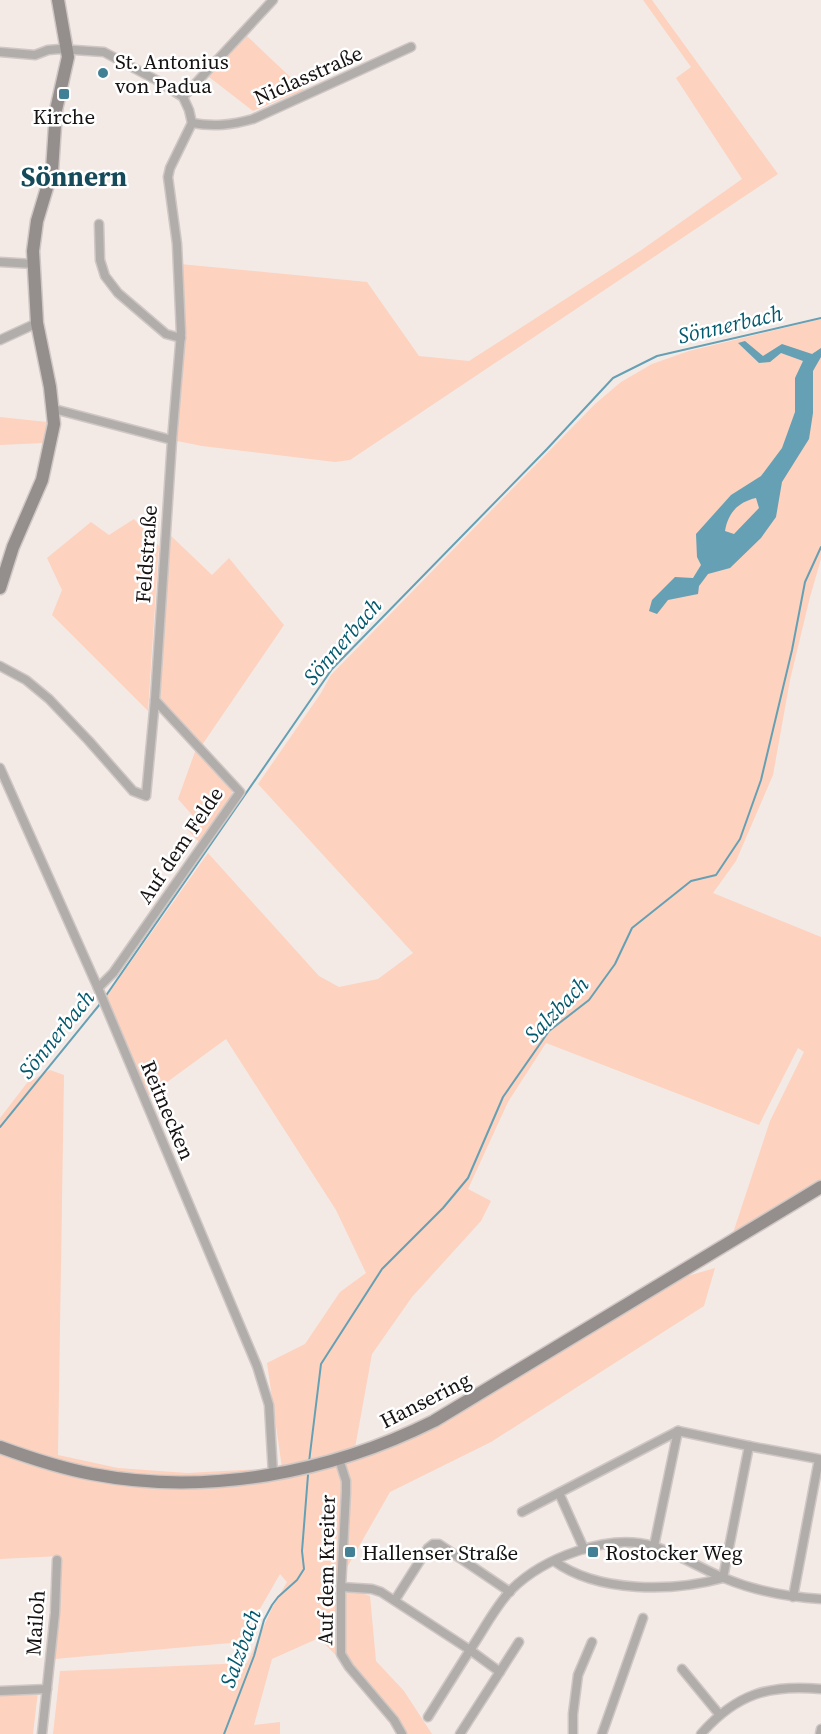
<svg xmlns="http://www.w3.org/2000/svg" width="821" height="1734" font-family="'Source Serif 4',serif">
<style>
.green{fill:#fdd2bf}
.water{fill:#65a0b4;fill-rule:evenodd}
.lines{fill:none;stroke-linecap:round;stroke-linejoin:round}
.stream{stroke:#65a0b4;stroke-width:2}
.street-casing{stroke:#cfc7c4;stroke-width:11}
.secondary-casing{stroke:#cfc7c4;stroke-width:15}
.street{stroke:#b1adab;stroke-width:8}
.secondary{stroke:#948e8c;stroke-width:12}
.poi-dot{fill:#428195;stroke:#fff;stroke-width:2}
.labels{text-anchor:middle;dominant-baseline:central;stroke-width:5;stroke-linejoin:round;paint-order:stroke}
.poi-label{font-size:21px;fill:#151211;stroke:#fff;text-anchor:start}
.street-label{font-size:21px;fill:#151211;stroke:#fff}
.water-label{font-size:22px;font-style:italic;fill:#03596e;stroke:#fff}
.district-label{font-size:27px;font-weight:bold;fill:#154a5a;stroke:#fff}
</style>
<rect width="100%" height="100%" fill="#f3eae6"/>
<g class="green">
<path d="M643,0H652L778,174L350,460L335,462L202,446L172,440L179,387L180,264L367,282L419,356L469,361L640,251L742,179L676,78L691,67Z"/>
<path d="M247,36L304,90L253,111L209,77Z"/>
<path d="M821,319V559L810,597L790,680L773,775L736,861L713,893L821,937V1182L733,1233L770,1121L804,1052L798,1048L759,1125L546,1043L508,1102L468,1189L491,1201L481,1221L412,1297L372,1354L355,1448L407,1430L486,1386L640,1290L715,1268L704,1306L491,1442L390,1492L337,1585L370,1596L376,1661L404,1691L432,1734H407L401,1722L319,1638L272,1659L254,1725L280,1722V1734H53L60,1671L247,1663L272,1608L287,1582L280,1574L241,1642L55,1659L61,1556L0,1559V1118L27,1083L50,1070L64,1075L58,1455L118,1468L187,1473L282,1468L267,1363L305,1344L340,1292L366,1273L336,1210L226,1039L148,1096L106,997L208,853L319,976L339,987L378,979L413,953L258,784L321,693L331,675L595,404L621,382L652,364L689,351Z"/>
<path d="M0,417L47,422L44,443L0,445Z"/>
<path d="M134,519L159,546L148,711L52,615L62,590L47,558L91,522L109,535Z"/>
<path d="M168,533L212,575L229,558L284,625L202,745L162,704L159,691Z"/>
<path d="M196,749L232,786V798L199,842L184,826L194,817L178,799Z"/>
<path d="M38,1691L33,1734H0V1693Z"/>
</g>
<path class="water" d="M745,341L763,356L782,344L812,354L821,348V357L813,371V413L809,439L782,482L776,517L761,538L730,568L708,574L699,586L698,594L668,600L657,614L649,611L652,600L675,577L693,578L701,565L697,557L696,534L731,495L761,476L782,448L795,412V378L803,361L781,353L770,362L759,363L738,343ZM756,498L759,508L734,534L725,531C728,513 738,502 756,498Z"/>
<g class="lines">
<g class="stream">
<path d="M105,997L332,669L547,449L613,378L657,356L821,318"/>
<path d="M0,1127L100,1004"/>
<path d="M309,1462L321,1364L382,1269L443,1208L468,1178L503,1097L549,1031L589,1000L615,964L632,928L691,881L716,875L740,839L761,780L792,650L805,582L821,547"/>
<path d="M224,1734L254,1656L264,1620L272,1605L278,1597L297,1580L304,1569L302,1551L308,1475"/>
</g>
<g class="street-casing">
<g id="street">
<path d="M0,52L35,55L48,50L60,49L104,52L158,81L183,97L189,110L192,123"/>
<path d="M183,97L273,0"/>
<path d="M192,123C214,127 231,125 253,119L411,47"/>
<path d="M99,224L100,260L105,276L118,293L166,334L181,338"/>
<path d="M0,262L34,264"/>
<path d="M0,340L37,323"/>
<path d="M54,409L172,440"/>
<path d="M0,666L26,680L49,699L89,741L133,791L146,796L155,700L172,440L181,333L177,244L168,177L170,168L192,123"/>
<path d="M0,768L98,988L257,1366L269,1405L273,1474"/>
<path d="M98,988L113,973L240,792L155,700"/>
<path d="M749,1446L819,1459L793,1597"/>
<path d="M339,1459L346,1481V1492L341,1587V1654L349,1667L394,1720L402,1734"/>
<path d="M559,1493L584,1549"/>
<path d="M522,1512L678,1431"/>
<path d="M654,1546L678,1431"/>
<path d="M554,1561C598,1593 672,1592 723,1578L749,1446L678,1431"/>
<path d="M341,1587L372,1589L381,1592L470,1650C483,1631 495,1607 511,1590C543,1558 608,1533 653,1546C678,1554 700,1568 724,1578C755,1591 787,1597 821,1599"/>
<path d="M395,1600L428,1548L433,1544H439L510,1592"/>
<path d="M682,1669L719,1714"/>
<path d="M0,1691L47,1689"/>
<path d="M428,1717L470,1650L500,1672"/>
<path d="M42,1734L55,1613L57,1560"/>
<path d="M460,1734L519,1642"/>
<path d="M573,1734V1714L578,1675L592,1642"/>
<path d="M602,1734L643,1618"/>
<path d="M701,1734C736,1694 769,1684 821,1689"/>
<path d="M820,1734L821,1729"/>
</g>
</g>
<g class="secondary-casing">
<g id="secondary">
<path d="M0,588L13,547L42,480L54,424L50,387L37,323L33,251L37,221L52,171L56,110L68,57L58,0"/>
<path d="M0,1447C30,1458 60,1468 92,1474C207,1496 330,1473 434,1421L821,1187"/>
</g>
</g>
<use href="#street" class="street"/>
<use href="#secondary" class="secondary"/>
</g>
<g class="poi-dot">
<circle cx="103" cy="73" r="6"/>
<rect x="58" y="88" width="12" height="12" rx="3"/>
<rect x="344" y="1546" width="12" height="12" rx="3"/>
<rect x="587" y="1546" width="12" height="12" rx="3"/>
</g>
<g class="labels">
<g class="poi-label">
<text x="115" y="61">St. Antonius<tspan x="115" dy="24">von Padua</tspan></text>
<text x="64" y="116" text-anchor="middle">Kirche</text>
<text x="362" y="1552">Hallenser Straße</text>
<text x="605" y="1552">Rostocker Weg</text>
</g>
<g class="street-label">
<text transform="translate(308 75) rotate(-24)">Niclasstraße</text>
<text transform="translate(146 554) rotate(-86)">Feldstraße</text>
<text transform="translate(180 845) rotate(-56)">Auf dem Felde</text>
<text transform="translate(168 1110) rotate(67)">Reitnecken</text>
<text transform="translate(425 1400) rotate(-27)">Hansering</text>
<text transform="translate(326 1570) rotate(-89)">Auf dem Kreiter</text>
<text transform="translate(35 1623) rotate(-86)">Mailoh</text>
</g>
<g class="water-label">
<text transform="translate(730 324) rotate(-13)">Sönnerbach</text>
<text transform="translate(342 641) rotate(-49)">Sönnerbach</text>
<text transform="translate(556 1009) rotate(-46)">Salzbach</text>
<text transform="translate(56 1034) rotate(-51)">Sönnerbach</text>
<text transform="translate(240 1648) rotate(-70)">Salzbach</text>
</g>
<g class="district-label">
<text x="74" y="176">Sönnern</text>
</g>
</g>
</svg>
